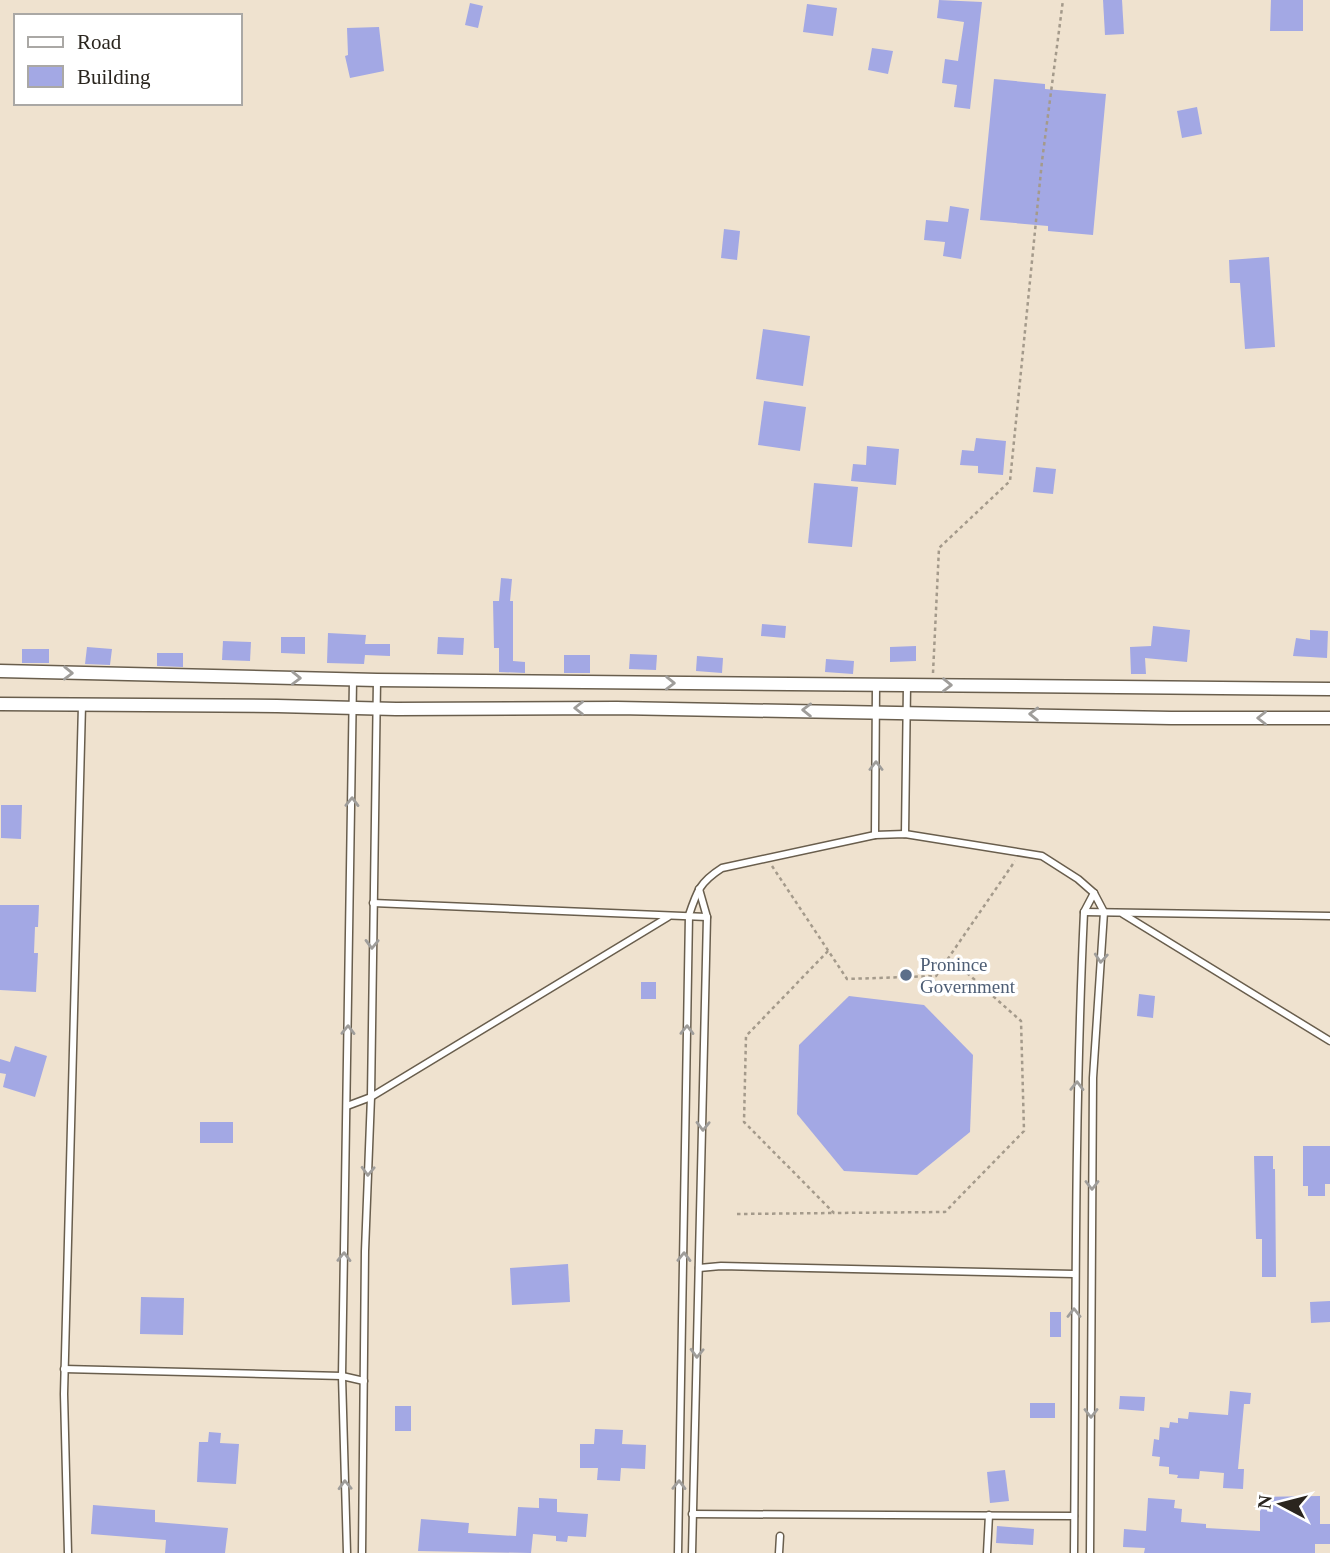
<svg xmlns="http://www.w3.org/2000/svg" width="1330" height="1553" font-family="'Times New Roman',serif">
<style>
.building{fill:#a3a8e4}
.lines{fill:none;stroke-linecap:round;stroke-linejoin:round}
.service-casing{stroke:#695e4d;stroke-width:9}
.minor-casing{stroke:#695e4d;stroke-width:15}
.path{stroke:#a49a8b;stroke-width:2.5;stroke-dasharray:3.5 3.5;stroke-linecap:butt}
.service{stroke:#fff;stroke-width:6}
.minor{stroke:#fff;stroke-width:12}
.oneway{stroke:#9f9d9a}
.service-dot{fill:#5c6f8a;stroke:#fff;stroke-width:2.5}
.labels{text-anchor:middle;dominant-baseline:central;stroke-width:7;stroke-linejoin:round;paint-order:stroke}
.service-label{font-size:19px;fill:#4e5e75;stroke:#fff;text-anchor:start}
</style>
<rect width="100%" height="100%" fill="#efe2cf"/>
<g class="building">
<path d="M939,0L982,2L970,109L954,107L957,85L942,83L945,59L958,61L964,22L937,18Z"/>
<path d="M1103,0H1122L1124,34L1105,35Z"/>
<path d="M1271,0H1303V31H1270Z"/>
<path d="M470,3L483,6L478,28L465,25Z"/>
<path d="M807,4L837,8L833,36L803,32Z"/>
<path d="M379,27L384,71L350,78L345,56L348,55L347,28Z"/>
<path d="M872,48L893,51L888,74L868,70Z"/>
<path d="M994,79L1045,84V89L1106,94L1093,235L1048,231V226L980,220Z"/>
<path d="M1197,107L1202,134L1182,138L1177,111Z"/>
<path d="M950,206L969,209L961,259L943,256L945,242L924,240L926,220L948,222Z"/>
<path d="M724,229L740,231L737,260L721,258Z"/>
<path d="M1269,257L1275,347L1245,349L1240,283H1230L1229,260Z"/>
<path d="M763,329L810,336L803,386L756,379Z"/>
<path d="M764,401L806,407L800,451L758,445Z"/>
<path d="M976,438L1006,441L1003,475L978,473V466L960,465L962,450L974,451Z"/>
<path d="M867,446L899,449L896,485L851,481L853,464L866,465Z"/>
<path d="M1036,467L1056,469L1053,494L1033,492Z"/>
<path d="M814,483L858,487L852,547L808,543Z"/>
<path d="M501,578L512,579L510,601H513V661L525,662V673L499,672V648H494L493,601H499Z"/>
<path d="M762,624L786,626L785,638L761,636Z"/>
<path d="M1153,626L1190,630L1187,662L1145,658L1146,674H1131L1130,647L1151,646Z"/>
<path d="M1310,630L1328,631L1327,658L1293,656L1296,638L1310,640Z"/>
<path d="M328,633L366,635L365,644H390V656L365,655L364,664L327,663Z"/>
<path d="M281,637H305V654L281,653Z"/>
<path d="M438,637L464,638L463,655L437,654Z"/>
<path d="M223,641L251,642L250,661L222,660Z"/>
<path d="M916,646V661L890,662V647Z"/>
<path d="M87,647L112,649L110,665L85,664Z"/>
<rect x="22" y="649" width="27" height="14"/>
<path d="M157,653H183V667L157,666Z"/>
<path d="M630,654L657,655L656,670L629,669Z"/>
<rect x="564" y="655" width="26" height="18"/>
<path d="M697,656L723,658L722,673L696,671Z"/>
<path d="M826,659L854,661L853,674L825,672Z"/>
<path d="M1,805H22L21,839L1,838Z"/>
<path d="M0,905H39L38,927H35L34,953H38L36,992L0,990Z"/>
<rect x="641" y="982" width="15" height="17"/>
<path d="M1139,994L1155,996L1153,1018L1137,1016Z"/>
<path d="M849,996L924,1005L973,1055L970,1132L917,1175L844,1171L797,1114L799,1045Z"/>
<path d="M15,1046L47,1056L35,1097L3,1087L6,1074L0,1073V1059L10,1062Z"/>
<rect x="200" y="1122" width="33" height="21"/>
<path d="M1303,1146H1330V1184H1325V1196H1308V1186H1303Z"/>
<path d="M1254,1156H1273V1169H1275L1276,1277H1262V1239H1256Z"/>
<path d="M568,1264L570,1302L512,1305L510,1268Z"/>
<path d="M141,1297L184,1298L183,1335L140,1334Z"/>
<path d="M1330,1301V1322L1311,1323L1310,1302Z"/>
<rect x="1050" y="1312" width="11" height="25"/>
<path d="M1230,1391L1251,1393L1250,1404H1244L1238,1469H1244L1243,1489L1223,1488L1224,1473L1200,1471L1199,1479L1177,1478L1178,1475L1169,1474V1467L1159,1466L1160,1457L1152,1456L1154,1439L1159,1440L1160,1427L1169,1428L1170,1422L1178,1423V1418L1188,1419L1189,1412L1228,1415Z"/>
<path d="M1120,1396L1145,1397L1144,1411L1119,1409Z"/>
<rect x="1030" y="1403" width="25" height="15"/>
<rect x="395" y="1406" width="16" height="25"/>
<path d="M595,1429L623,1430L622,1444L646,1445L645,1469L621,1468L620,1481L597,1480L598,1468H580V1444H594Z"/>
<path d="M209,1432L221,1433L220,1443L239,1444L236,1484L197,1482L199,1442H208Z"/>
<path d="M1005,1470L1009,1501L990,1503L987,1472Z"/>
<path d="M1320,1496V1524H1330V1544H1315V1553H1144L1145,1548L1123,1547L1124,1529L1146,1531L1148,1498L1175,1500L1174,1508L1182,1509L1181,1522L1206,1524V1528L1260,1531V1497Z"/>
<path d="M539,1498L557,1499V1512L588,1514L586,1537L568,1536L567,1542L556,1541V1536L533,1534L531,1553L418,1551L421,1519L469,1523L468,1533L516,1536L518,1507L539,1508Z"/>
<path d="M93,1505L155,1510V1522L228,1528L225,1553H165L166,1540L91,1534Z"/>
<path d="M997,1526L1034,1529L1033,1545L996,1543Z"/>
</g>
<g class="lines">
<g class="service-casing">
<g id="service">
<path d="M905,834L907,685"/>
<path d="M875,835L876,685"/>
<path d="M373,903L707,917"/>
<path d="M1084,912L1330,916"/>
<path d="M1123,914L1330,1041"/>
<path d="M347,1106L371,1097L668,917"/>
<path d="M699,1268L721,1266L1074,1274"/>
<path d="M64,1369L342,1376L364,1381"/>
<path d="M692,1514L1074,1516"/>
<path d="M68,1553L64,1394L82,705"/>
<path d="M347,1553L342,1376L353,680"/>
<path d="M362,1553L365,1251L371,1097L377,680"/>
<path d="M678,1553L689,915C697,891 700,882 722,868L875,835L905,834L1042,856L1078,879L1094,893L1104,912L1093,1078L1090,1553"/>
<path d="M692,1553L707,917L699,889"/>
<path d="M779,1553L780,1536"/>
<path d="M987,1553L989,1515"/>
<path d="M1074,1553C1076,1339 1074,1126 1084,912L1094,893"/>
</g>
</g>
<g class="minor-casing">
<g id="minor">
<path d="M0,671L377,680L1330,689"/>
<path d="M0,704L277,706L396,709L617,708L1171,718H1330"/>
</g>
</g>
<g class="path">
<path d="M933,673L939,548L1010,481L1042,161L1063,0"/>
<path d="M772,866L847,979L936,976L1015,861"/>
<path d="M828,951L746,1036L744,1122L834,1213L945,1212L1024,1131L1021,1021L949,957"/>
<path d="M737,1214L834,1213"/>
</g>
<use href="#service" class="service"/>
<use href="#minor" class="minor"/>
</g>
<defs><path id="oneway-chevron" d="M-2-3.5L2.5 0L-2 3.5" fill="none" stroke-width="1.6" stroke-linecap="round" stroke-linejoin="round" transform="scale(1.75)"/></defs>
<g class="oneway">
<use href="#oneway-chevron" transform="translate(68 673) rotate(1)"/>
<use href="#oneway-chevron" transform="translate(296 678) rotate(1)"/>
<use href="#oneway-chevron" transform="translate(670 683) rotate(1)"/>
<use href="#oneway-chevron" transform="translate(947 685) rotate(1)"/>
<use href="#oneway-chevron" transform="translate(579 708) rotate(180)"/>
<use href="#oneway-chevron" transform="translate(807 710) rotate(-179)"/>
<use href="#oneway-chevron" transform="translate(1034 714) rotate(-179)"/>
<use href="#oneway-chevron" transform="translate(1262 718) rotate(180)"/>
<use href="#oneway-chevron" transform="translate(876 766) rotate(-90)"/>
<use href="#oneway-chevron" transform="translate(352 802) rotate(-89)"/>
<use href="#oneway-chevron" transform="translate(372 944) rotate(91)"/>
<use href="#oneway-chevron" transform="translate(1101 958) rotate(94)"/>
<use href="#oneway-chevron" transform="translate(348 1030) rotate(-89)"/>
<use href="#oneway-chevron" transform="translate(687 1030) rotate(-89)"/>
<use href="#oneway-chevron" transform="translate(1077 1086) rotate(-89)"/>
<use href="#oneway-chevron" transform="translate(703 1126) rotate(91)"/>
<use href="#oneway-chevron" transform="translate(368 1171) rotate(92)"/>
<use href="#oneway-chevron" transform="translate(1092 1185) rotate(90)"/>
<use href="#oneway-chevron" transform="translate(344 1257) rotate(-89)"/>
<use href="#oneway-chevron" transform="translate(684 1257) rotate(-89)"/>
<use href="#oneway-chevron" transform="translate(1074 1313) rotate(-90)"/>
<use href="#oneway-chevron" transform="translate(697 1353) rotate(92)"/>
<use href="#oneway-chevron" transform="translate(1091 1413) rotate(90)"/>
<use href="#oneway-chevron" transform="translate(345 1485) rotate(-92)"/>
<use href="#oneway-chevron" transform="translate(679 1485) rotate(-89)"/>
</g>
<circle class="service-dot" cx="906" cy="975" r="7"/>
<g class="labels">
<g class="service-label">
<text x="920" y="964">Pronince<tspan x="920" dy="22">Government</tspan></text>
</g>
</g>
<rect x="14" y="14" width="228" height="91" fill="#ffffff" stroke="#aaa8a5" stroke-width="2"/>
<rect x="28" y="37" width="35" height="10" fill="#ffffff" stroke="#aaa8a5" stroke-width="2"/>
<text x="77" y="49" font-size="21" fill="#2a251e">Road</text>
<rect x="28" y="66" width="35" height="21" fill="#a3a8e4" stroke="#aaa8a5" stroke-width="2"/>
<text x="77" y="84" font-size="21" fill="#2a251e">Building</text>
<g transform="translate(1281 1504) rotate(277)" stroke="#ffffff" stroke-width="5" paint-order="stroke">
<path d="M0-5L12 26L0 18L-12 26Z" fill="#2a251e"/>
<text y="-10" font-size="19" font-weight="bold" text-anchor="middle" fill="#2a251e">N</text>
</g>
</svg>
